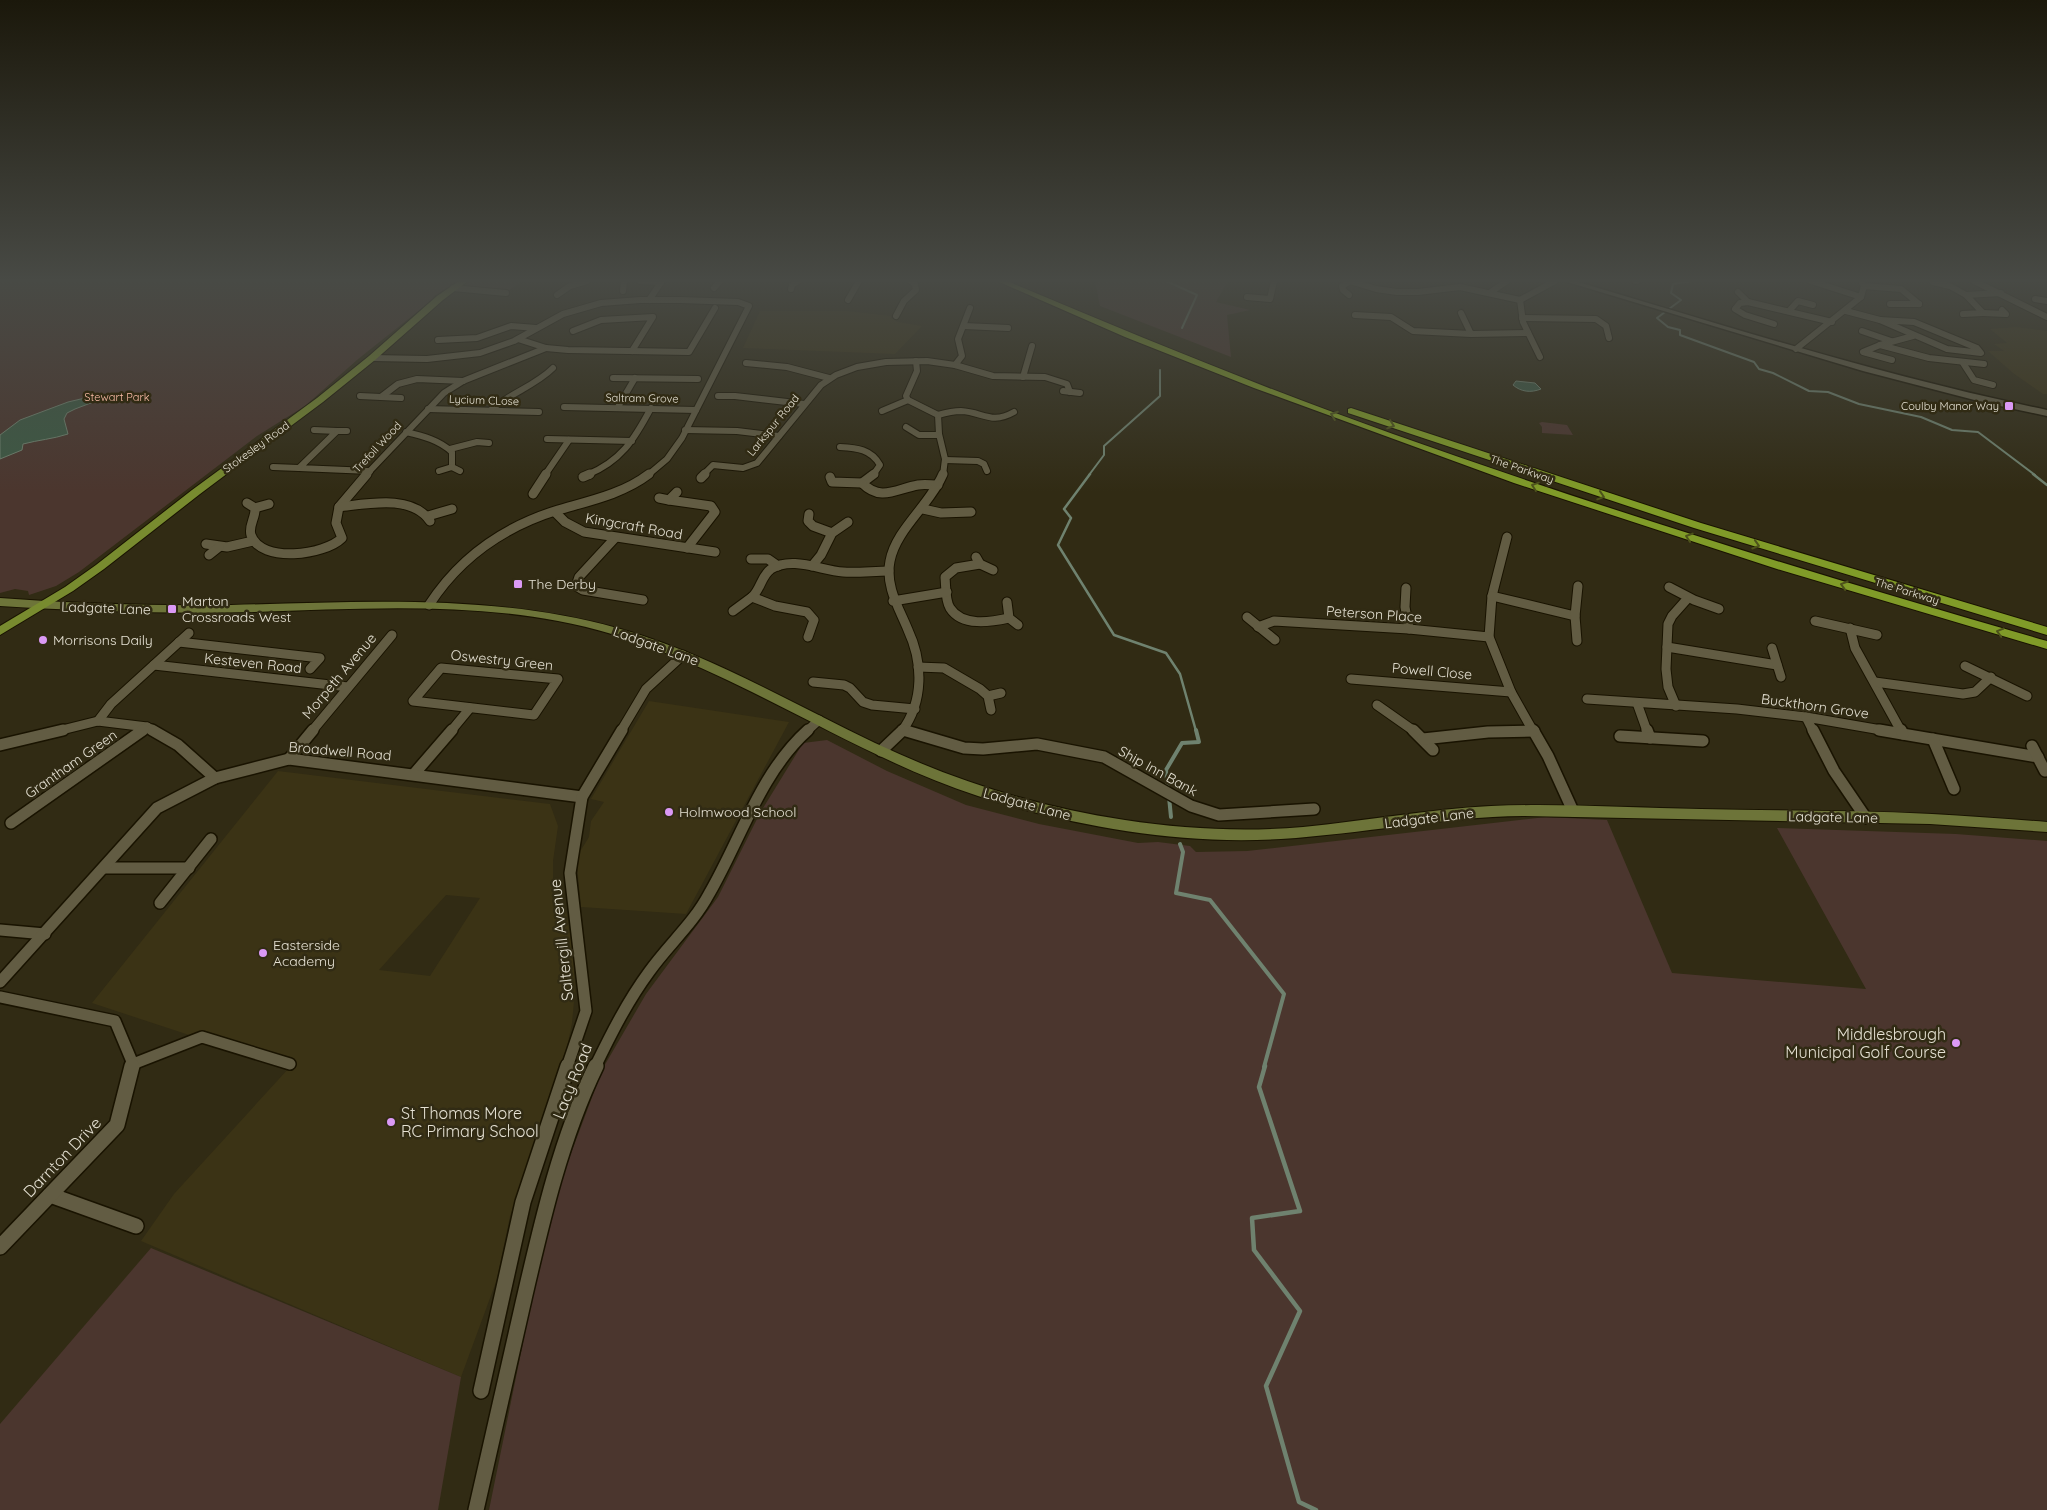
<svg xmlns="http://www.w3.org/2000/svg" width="2047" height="1510" font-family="Quicksand,sans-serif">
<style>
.built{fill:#3b3315;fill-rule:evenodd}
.green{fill:#4b362e}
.water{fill:#3d5944;stroke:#6f826f}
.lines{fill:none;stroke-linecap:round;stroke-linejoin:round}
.stream-far3{stroke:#6f826f;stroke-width:2}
.stream-far2{stroke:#6f826f;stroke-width:2.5}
.stream-far1{stroke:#6f826f;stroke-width:4}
.stream{stroke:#6f826f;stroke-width:4.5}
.minor-far3-casing{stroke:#191300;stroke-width:8}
.minor-far2-casing{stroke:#191300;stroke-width:11}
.minor-far1-casing{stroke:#191300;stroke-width:14}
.minor-casing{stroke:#191300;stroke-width:18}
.tertiary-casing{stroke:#191300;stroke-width:3}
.secondary-casing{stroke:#191300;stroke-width:2}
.primary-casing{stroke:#191300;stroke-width:2}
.trunk-casing{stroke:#191300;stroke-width:2}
.minor-far3{stroke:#625c43;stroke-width:6}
.minor-far2{stroke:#625c43;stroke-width:9}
.minor-far1{stroke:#625c43;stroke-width:11}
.minor{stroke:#625c43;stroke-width:15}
.tertiary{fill:#625c43;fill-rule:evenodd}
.secondary{fill:#6d7439;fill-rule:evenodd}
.primary{fill:#788b2f;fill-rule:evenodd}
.trunk{fill:#809b28;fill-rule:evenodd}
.oneway{stroke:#4d521b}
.poi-dot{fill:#db99f5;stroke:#312b14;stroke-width:2}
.labels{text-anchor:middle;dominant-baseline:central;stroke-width:5;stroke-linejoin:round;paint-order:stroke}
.far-park-label{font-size:11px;fill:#fbbda8;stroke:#312b14}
.far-street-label{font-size:11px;fill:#e5e1d3;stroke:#312b14}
.far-poi-label{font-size:11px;fill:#e5e1d3;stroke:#312b14;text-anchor:end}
.street-label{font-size:14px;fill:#e5e1d3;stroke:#312b14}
.poi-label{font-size:14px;fill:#e5e1d3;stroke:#312b14;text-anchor:start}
.near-street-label{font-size:16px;fill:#e5e1d3;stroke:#312b14}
.near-poi-label{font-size:16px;fill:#e5e1d3;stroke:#312b14;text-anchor:end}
</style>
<rect width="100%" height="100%" fill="#312b14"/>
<g class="built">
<path d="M760,311H847L891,316V318L898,322L922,326L895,354L743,348Z"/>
<path d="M2016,327L2047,331V394H2043L2013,373L1988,351H2004L1994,344L2007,343L1990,329Z"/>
<path d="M649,701L789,722L686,914L581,907L577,865L578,849L581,850L589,837L591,821L604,802L591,799Z"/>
<path d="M278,771L550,804L558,826L553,861V903L565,904L573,953L575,990L572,1023L564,1062L510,1216L497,1279L461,1377L141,1241L174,1194L289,1068L92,1003ZM446,895L480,898L430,976L379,970Z"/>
</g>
<g class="green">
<path d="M0,281H458L434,296L432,300L357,360L305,406L257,436L79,572L56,586L29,595L28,591L15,589L0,593Z"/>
<path d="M469,281H522L508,291L460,287Z"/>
<path d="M1095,281H1228L1216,302L1250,310L1227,315L1231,357L1100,306Z"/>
<path d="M1542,422L1567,425L1573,435L1542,433V427L1539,423Z"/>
<path d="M827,740L887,771L966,805L1039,824L1138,843L1158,842L1190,846L1196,852L1247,851L1546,817L1607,820L1672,973L1866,989L1777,828L1956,834L2047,841V1510H489L538,1269L564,1172L603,1068L646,994L718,897L760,813L803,743Z"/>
<path d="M151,1248L461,1377L438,1510H0V1424Z"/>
</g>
<g class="water">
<path d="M1516,381L1535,383L1541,389C1531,393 1521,392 1513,385Z"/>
<path d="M85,398H94L96,401L75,409L67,413L64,419L68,434C53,439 38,440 23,444L22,450L0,459V435L20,420L68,402Z"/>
</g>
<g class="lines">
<g class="stream-far3">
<path d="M1166,281L1197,295L1182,328"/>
<path d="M1692,281L1673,284L1671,293L1681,300L1657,318L1668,327L1680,330V335L1754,362L1759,369L1773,373L1809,391L1828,392L1859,404L1921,417L1952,430L1978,432L2035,475"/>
<path d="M1089,475L1104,455V446L1160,396V370"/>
</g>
<g class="stream-far2">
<path d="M1090,474L1064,509L1071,518L1058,545L1114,635L1166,653L1180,674L1196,731"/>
<path d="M2033,474L2047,485"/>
</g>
<g class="stream-far1">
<path d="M1168,790L1166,770L1182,743L1199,742L1196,730"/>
<path d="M1169,797L1171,817"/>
<path d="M1180,844L1183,852L1176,893L1210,900L1284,994L1264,1067"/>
</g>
<path class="stream" d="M1265,1066L1259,1087L1300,1211L1252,1218L1254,1250L1300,1311L1266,1386L1299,1502L1316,1510"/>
<g class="minor-far3-casing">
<g id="minor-far3">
<path d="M640,281L661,282"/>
<path d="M1350,281L1376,289L1397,292H1418L1460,287L1520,300"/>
<path d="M1635,281H1637"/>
<path d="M1811,281L1861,297"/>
<path d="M1974,281L2047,317"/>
<path d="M1933,282L1950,286L1966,295"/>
<path d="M1864,286L1901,289L1919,304"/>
<path d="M453,288L506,293"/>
<path d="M714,288L720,281"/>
<path d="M791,289L792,285L798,281"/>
<path d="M623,291L624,281"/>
<path d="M1491,292L1507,281"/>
<path d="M1738,292L1748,302"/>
<path d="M557,295L570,286L587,281"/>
<path d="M1349,295L1343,290L1342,286L1351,281"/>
<path d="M1247,297L1270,299L1274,281"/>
<path d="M2035,299L2047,301"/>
<path d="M649,300L662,281"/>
<path d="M848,300L859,281"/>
<path d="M1890,304H1919"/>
<path d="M1789,311L1798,301L1813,305"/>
<path d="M1846,311L1880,320"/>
<path d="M1461,313L1471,334"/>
<path d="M1983,313L2006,314L2002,310"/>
<path d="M1963,314L1983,313L1966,295L2001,293"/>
<path d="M1355,315L1391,317L1413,331L1471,334L1528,333"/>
<path d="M896,316L904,301L916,290L915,284L911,281"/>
<path d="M1522,318L1596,319L1606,326L1609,338"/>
<path d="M1880,320L1914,322L1977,348L1981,353L1947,349Z"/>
<path d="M1774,324L1745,315L1735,309L1740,303L1748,302L1832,322"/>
<path d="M964,326L1008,328"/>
<path d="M573,331L601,320L653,317L632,351"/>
<path d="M1862,331L1891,341"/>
<path d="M1913,336L1880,345L1929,358L1984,364"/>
<path d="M518,339L546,348L568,350L689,352L715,308"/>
<path d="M438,340L477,338L511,326L536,328"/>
<path d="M1880,345L1863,352L1892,360"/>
<path d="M1796,349L1861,297L1864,286L1861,281"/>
<path d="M1540,357L1523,322L1520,300L1555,281"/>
<path d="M372,358L427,359L480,353L514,341L563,314L601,303L640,300H680L738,302L749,306L682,438L667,459L648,475"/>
<path d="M916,361L917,371L906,396L908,400L938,415L939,434L945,459L943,475"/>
<path d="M746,363L787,367L829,378"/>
<path d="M1963,363L1974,380L1993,385"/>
<path d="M955,365L962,356L958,339L970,308"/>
<path d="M1023,377L1032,346"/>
<path d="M613,378L698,379"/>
<path d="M1063,391L1080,393"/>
<path d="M360,396L381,397L398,384L417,379L463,381"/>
<path d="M718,396H735L804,404"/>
<path d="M381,397L401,398"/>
<path d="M564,407L696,410"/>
<path d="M618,407L635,378"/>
<path d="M428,409L539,412"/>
<path d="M491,410C510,393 535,386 553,368"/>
<path d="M882,411L908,400"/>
<path d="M938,415C945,413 954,411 961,411C983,412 991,425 1014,412"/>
<path d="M906,427L919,435H938"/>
<path d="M314,430L337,431L299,468L370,471"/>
<path d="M685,430L737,431L779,436"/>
<path d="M337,431H347"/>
<path d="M406,432C423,436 439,440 452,452V467L460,471"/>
<path d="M547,439L632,441"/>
<path d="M840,447C857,448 871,449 880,465L873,475"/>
<path d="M450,449L477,442L489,443"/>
<path d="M945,460L978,461L984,464L987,471"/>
<path d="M273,467L299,468"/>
<path d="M439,471L452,467"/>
<path d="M366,475L444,393L463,381L546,348"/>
<path d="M545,475L569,440"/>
<path d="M587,475C621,461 634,440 651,408"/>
<path d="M703,475L713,465L743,468L757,463L821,385L836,375L857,367L886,362L927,361L955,365L993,376L1045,377L1067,384L1070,392"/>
</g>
</g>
<g class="minor-far2-casing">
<g id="minor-far2">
<path d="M874,474L862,483C881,502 896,489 918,485C924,484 931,485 938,485"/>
<path d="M583,477L590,474"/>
<path d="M830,477L832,482L862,483"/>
<path d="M701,478L705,474"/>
<path d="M677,492L669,500L711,506L715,512L687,548"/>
<path d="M533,494L546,474"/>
<path d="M659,498L669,500"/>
<path d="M247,503L255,508C256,517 248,526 251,535C261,564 325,555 342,538L336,523L339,507L367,474"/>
<path d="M339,507C367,504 412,494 430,521"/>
<path d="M255,508L269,504"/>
<path d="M923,509L941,513L971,512"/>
<path d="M555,512L565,522L584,532L715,552"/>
<path d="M809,514L808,521L813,526L832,533"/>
<path d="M428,516L452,509"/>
<path d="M1507,537L1492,596L1489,637L1511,692L1533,731"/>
<path d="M615,538L579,577L576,586L583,590L643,600"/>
<path d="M206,544L227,547L253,541"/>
<path d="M209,555L219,547"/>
<path d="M976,557L980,564L993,570"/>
<path d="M751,559H768L778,566"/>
<path d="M980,564L956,568L945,577C946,587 945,600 950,608C962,627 991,622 1009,618"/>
<path d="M812,566L821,555L832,533L848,522"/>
<path d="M1669,587L1694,600L1719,609"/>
<path d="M1406,588L1405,607L1409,629"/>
<path d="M1492,596L1575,616"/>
<path d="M893,601L947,592"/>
<path d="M1007,602L1009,618L1018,625"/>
<path d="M429,605C460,557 503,527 558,510C589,501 623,494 649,474"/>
<path d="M733,611L752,597"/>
<path d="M1247,617L1275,640"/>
<path d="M1815,621L1877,635"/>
<path d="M1258,627L1274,621L1409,629L1489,637"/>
<path d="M1850,628L1855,648L1901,731"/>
<path d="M808,637L814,620L807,612L775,606L752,597C761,589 761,576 771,569C792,556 820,570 843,572C858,573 874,571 889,571"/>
<path d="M1577,641L1575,616L1578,586"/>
<path d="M179,642L320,658L310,669"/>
<path d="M1667,647L1777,665"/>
<path d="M1772,648L1781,677"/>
<path d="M154,665L348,687"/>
<path d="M1965,666L2027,696"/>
<path d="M918,667L944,668L980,689L988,696L991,710"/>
<path d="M441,668L558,679L534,715L413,701Z"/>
<path d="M1351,679L1511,692"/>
<path d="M813,682L844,685L850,688L863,702L872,705L915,709"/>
<path d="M1875,682L1963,694L1975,692L1991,677"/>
<path d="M988,696L1001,693"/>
<path d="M1587,699L1737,709L1806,717L1887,731"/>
<path d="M1637,703L1647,731"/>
<path d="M1377,705L1414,731"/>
<path d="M1676,706L1668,687L1666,669L1668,624L1672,616L1688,598"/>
<path d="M1806,717L1813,731"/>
<path d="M98,721L111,704L189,633"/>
<path d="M903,730L906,731"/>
<path d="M58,731L98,721L147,727L154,731"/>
<path d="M141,731L147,727"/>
<path d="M312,731L392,635"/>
<path d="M451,731L470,708"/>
<path d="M621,731L646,689L683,655"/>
<path d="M807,731L819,720"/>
<path d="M902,731C924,701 923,662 908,630C899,608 885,586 890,561C896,529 930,505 943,474"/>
</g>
</g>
<g class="minor-far1-casing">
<g id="minor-far1">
<path d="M152,730L178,745L215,778"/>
<path d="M903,730L964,748L983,749L1037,744L1104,757L1191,806L1219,815L1314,809"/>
<path d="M1413,730L1433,750"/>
<path d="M1533,730L1548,756L1573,811"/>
<path d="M1647,730L1650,738"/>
<path d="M1813,730L1834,771L1866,818"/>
<path d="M1879,730L2038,757"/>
<path d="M1901,730L1903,734"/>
<path d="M1620,736L1703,741"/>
<path d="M1423,739L1488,732L1534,731"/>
<path d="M1933,739L1954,789"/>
<path d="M0,745L63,730"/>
<path d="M2032,746L2045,771"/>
<path d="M881,751L903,730"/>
<path d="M289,759L313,730"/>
<path d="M414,774L452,730"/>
<path d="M11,823L143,730"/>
<path d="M104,868H189"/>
<path d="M160,903L211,839"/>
<path d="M0,930L45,934"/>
<path d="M0,982L157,808L215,778L289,759L582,797"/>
<path d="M0,997L115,1021L133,1064L132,1067"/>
<path d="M133,1064L202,1037L290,1064"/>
<path d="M567,1067L586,1011L570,873L582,797L622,730"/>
<path d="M595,1067C611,1034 627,1002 649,972C668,945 693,924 709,894C741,839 760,773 808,730"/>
</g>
</g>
<g class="minor-casing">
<g id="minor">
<path d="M50,1195L136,1226"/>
<path d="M0,1247L117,1125L132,1066"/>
<path d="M481,1391L523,1202L568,1066"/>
<path d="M476,1510C492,1440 508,1369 524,1299C542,1221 561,1138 596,1066"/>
</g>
</g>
<g class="tertiary-casing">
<path id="tertiary" d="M1564,281H1575C1732,328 1887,377 2047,410V416L1986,403L1863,371Z"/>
</g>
<g class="secondary-casing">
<path id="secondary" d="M0,598C77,604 154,606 231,605C360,602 491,593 617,628C708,653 791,703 875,743C955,781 1038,807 1125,820C1184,829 1244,832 1303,827C1366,821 1428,809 1491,806C1561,803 1631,808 1701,809C1778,811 1855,810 1932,814C1970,816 2009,819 2047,822V832L1930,824L1523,816C1442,817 1362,834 1281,839C1178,845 1075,827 978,796C834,749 709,649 558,621C457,602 353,609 252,612C167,614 84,611 0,606Z"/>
</g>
<g class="primary-casing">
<path id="primary" d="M459,281H468L443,300L375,360L323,402L200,494L104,569L73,591L0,635V626L65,587L96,565L192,490L317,398L369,356L437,296Z"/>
</g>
<g class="trunk-casing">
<g id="trunk">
<path d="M997,281H1007C1135,335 1263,388 1393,434C1609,511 1827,578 2047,641V649L1777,569L1514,483L1254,388L1125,337Z"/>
<path d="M1351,408L1701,523L2047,627V635L1694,528L1348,413V409Z"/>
</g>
</g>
<use href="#minor-far3" class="minor-far3"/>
<use href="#minor-far2" class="minor-far2"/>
<use href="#minor-far1" class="minor-far1"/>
<use href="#minor" class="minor"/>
<use href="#tertiary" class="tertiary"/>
<use href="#secondary" class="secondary"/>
<use href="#primary" class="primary"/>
<use href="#trunk" class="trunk"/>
</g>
<defs><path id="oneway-chevron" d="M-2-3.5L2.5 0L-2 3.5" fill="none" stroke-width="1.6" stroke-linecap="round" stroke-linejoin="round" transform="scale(1.25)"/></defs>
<g class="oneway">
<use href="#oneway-chevron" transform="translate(1334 415) rotate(-160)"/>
<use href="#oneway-chevron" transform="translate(1391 425) rotate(19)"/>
<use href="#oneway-chevron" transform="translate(1535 486) rotate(-161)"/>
<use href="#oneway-chevron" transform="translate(1601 496) rotate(18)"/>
<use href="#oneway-chevron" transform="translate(1689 537) rotate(-162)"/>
<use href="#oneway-chevron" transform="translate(1756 545) rotate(17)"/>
<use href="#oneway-chevron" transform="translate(1844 585) rotate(-163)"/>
<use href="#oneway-chevron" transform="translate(2000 632) rotate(-164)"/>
</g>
<linearGradient id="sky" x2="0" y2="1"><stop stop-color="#1b180b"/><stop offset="0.57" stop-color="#484a45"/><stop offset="1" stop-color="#484a45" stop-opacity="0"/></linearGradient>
<rect width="2047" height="492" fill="url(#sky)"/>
<g class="poi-dot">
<rect x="2004" y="401" width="10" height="10" rx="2.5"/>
<rect x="513" y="579" width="10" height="10" rx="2.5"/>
<rect x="167" y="604" width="10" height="10" rx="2.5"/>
<circle cx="43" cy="640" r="5"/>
<circle cx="669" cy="812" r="5"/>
<circle cx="263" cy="953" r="5"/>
<circle cx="1956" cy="1043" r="5"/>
<circle cx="391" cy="1122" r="5"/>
</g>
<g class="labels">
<g class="far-park-label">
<text x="117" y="397">Stewart Park</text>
</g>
<g class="far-street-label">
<text transform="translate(642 398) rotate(1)">Saltram Grove</text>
<text transform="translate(484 400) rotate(2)">Lycium CLose</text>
<text transform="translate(773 425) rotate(-51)">Larkspur Road</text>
<text transform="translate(256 447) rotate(-36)">Stokesley Road</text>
<text transform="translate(377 447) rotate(-47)">Trefoil Wood</text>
<text transform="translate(1522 469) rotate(19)">The Parkway</text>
<text transform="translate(1907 591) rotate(17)">The Parkway</text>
</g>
<g class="far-poi-label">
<text x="1999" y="406">Coulby Manor Way</text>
</g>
<g class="street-label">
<text transform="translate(634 526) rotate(10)">Kingcraft Road</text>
<text transform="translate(106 608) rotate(2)">Ladgate Lane</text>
<text transform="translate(1374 614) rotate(4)">Peterson Place</text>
<text transform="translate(656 646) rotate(20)">Ladgate Lane</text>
<text transform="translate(502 660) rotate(6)">Oswestry Green</text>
<text transform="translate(253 663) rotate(6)">Kesteven Road</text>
<text transform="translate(1432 671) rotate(5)">Powell Close</text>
<text transform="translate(339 676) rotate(-50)">Morpeth Avenue</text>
<text transform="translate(1815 706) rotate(8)">Buckthorn Grove</text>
<text transform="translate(340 751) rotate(5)">Broadwell Road</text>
<text transform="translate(71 764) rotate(-35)">Grantham Green</text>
<text transform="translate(1158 771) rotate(29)">Ship Inn Bank</text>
<text transform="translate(1027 804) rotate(15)">Ladgate Lane</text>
<text transform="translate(1833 817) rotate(1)">Ladgate Lane</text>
<text transform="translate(1429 818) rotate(-7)">Ladgate Lane</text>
</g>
<g class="poi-label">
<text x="528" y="584">The Derby</text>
<text x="182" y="601">Marton<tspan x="182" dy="16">Crossroads West</tspan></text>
<text x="53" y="640">Morrisons Daily</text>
<text x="679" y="812">Holmwood School</text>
<text x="273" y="945">Easterside<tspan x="273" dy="16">Academy</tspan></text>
</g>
<g class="near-street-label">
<text transform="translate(561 940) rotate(-96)">Saltergill Avenue</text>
<text transform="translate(572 1081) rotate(-68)">Lacy Road</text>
<text transform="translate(62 1157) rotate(-46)">Darnton Drive</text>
</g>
<g class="near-poi-label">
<text x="1946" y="1034">Middlesbrough<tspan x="1946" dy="18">Municipal Golf Course</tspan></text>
<text x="401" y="1113" text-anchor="start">St Thomas More<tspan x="401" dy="18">RC Primary School</tspan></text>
</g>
</g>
</svg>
